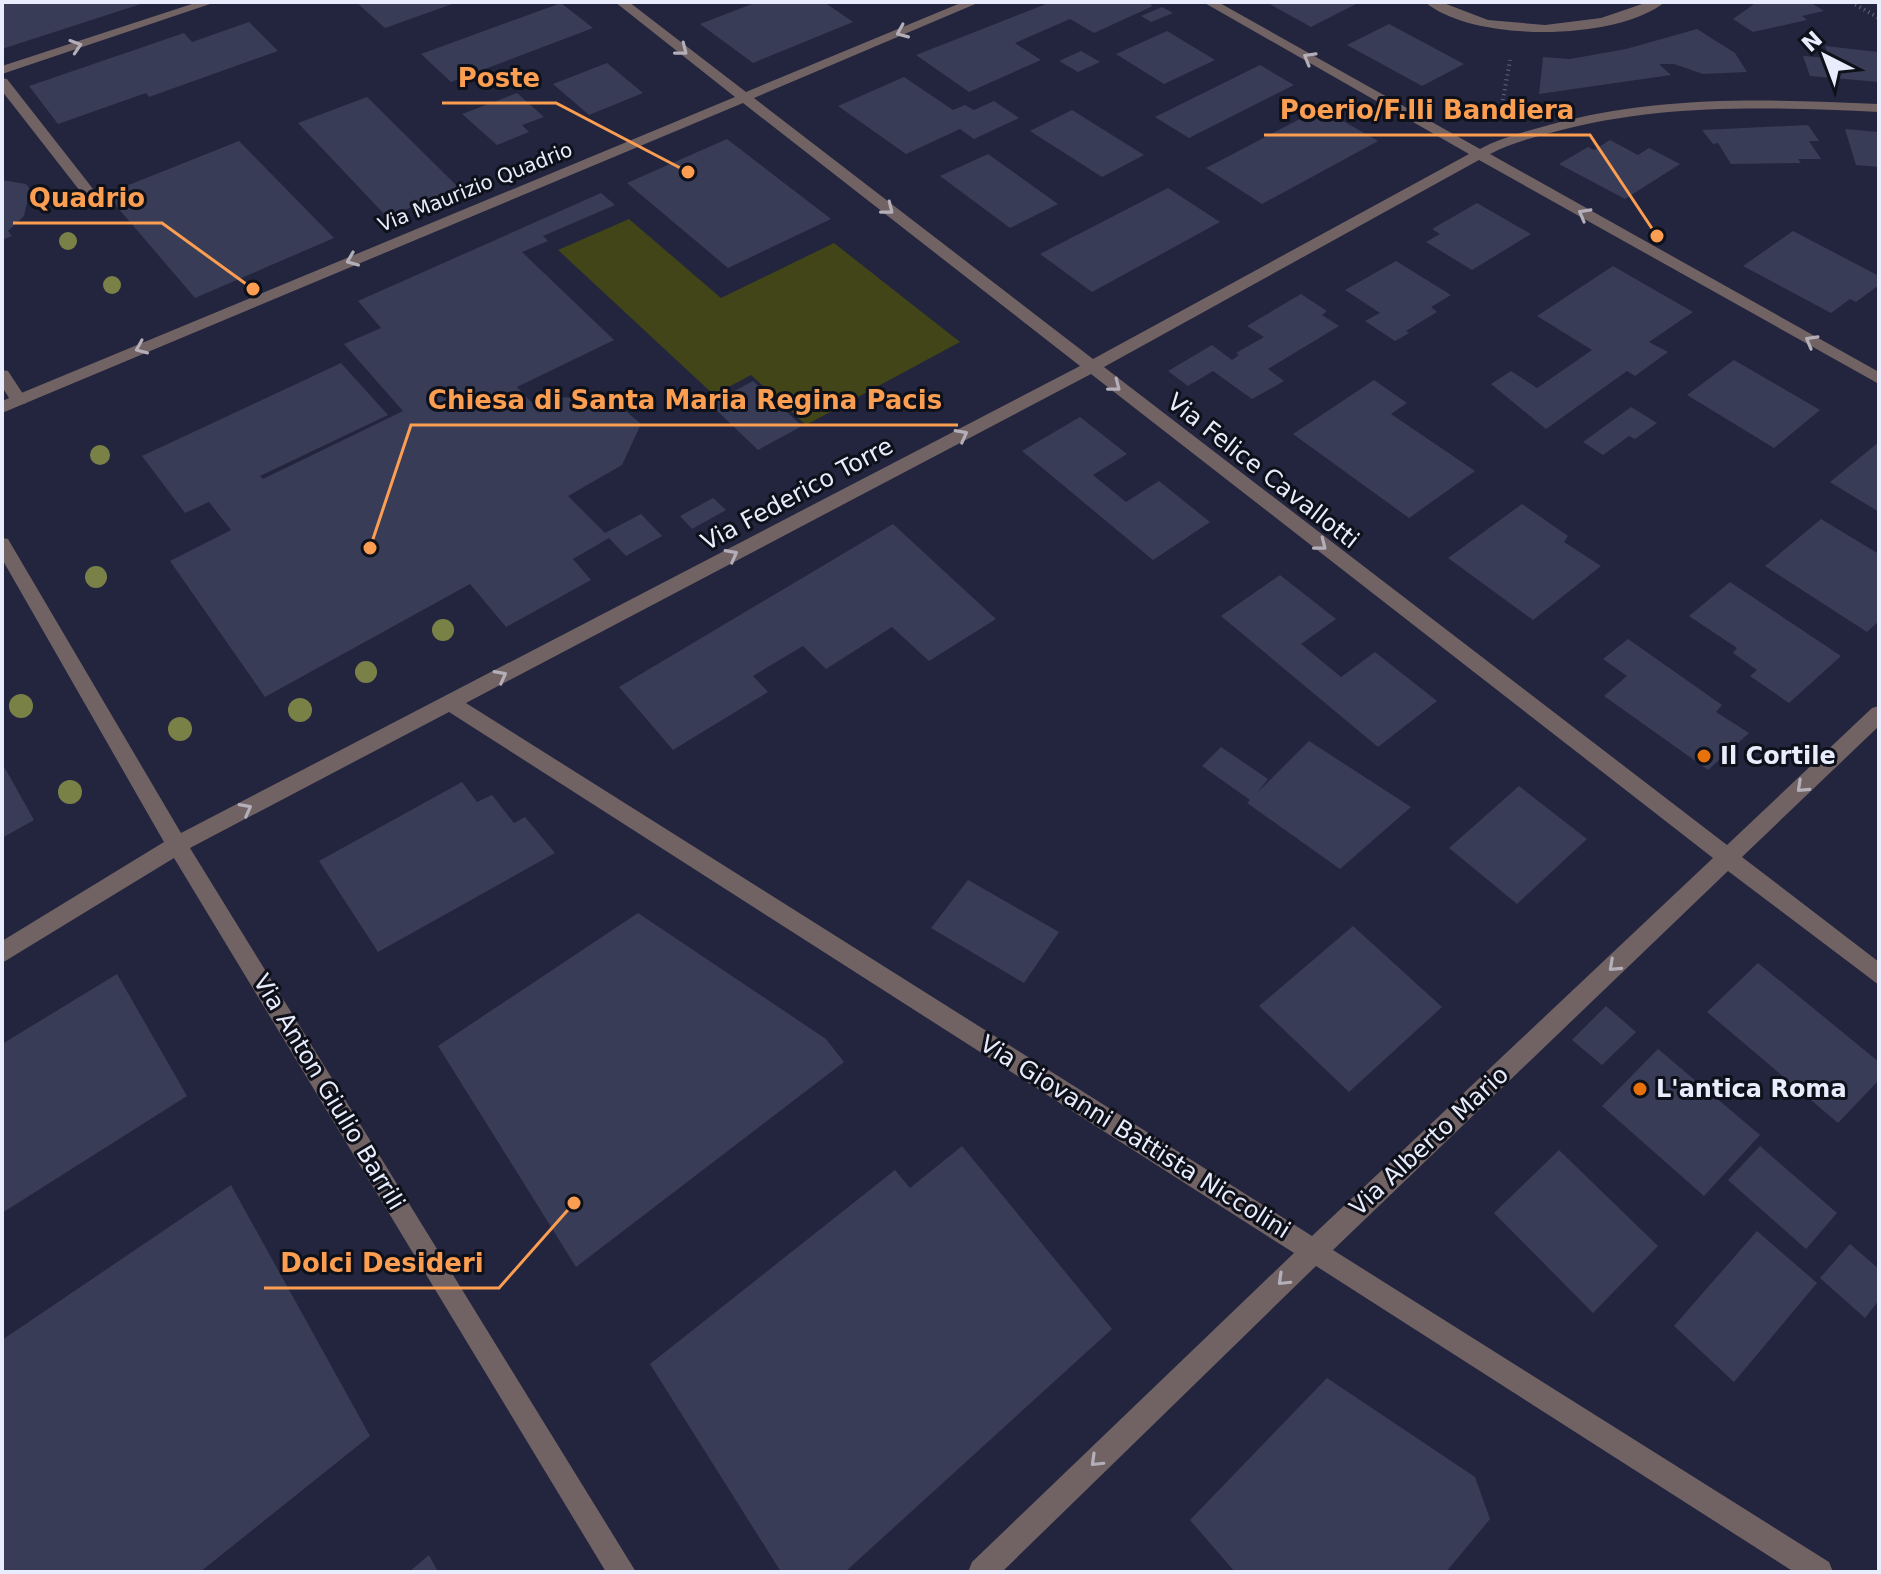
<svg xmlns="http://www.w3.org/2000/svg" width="1881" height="1574" font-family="'DejaVu Sans',sans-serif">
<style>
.green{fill:#414517}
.building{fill:#383c56}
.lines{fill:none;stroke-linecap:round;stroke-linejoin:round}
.path{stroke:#65687d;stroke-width:4;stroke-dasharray:1 4;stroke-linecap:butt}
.lane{fill:#716264;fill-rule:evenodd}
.street{fill:#716264;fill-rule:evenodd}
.tree{fill:#7a8147}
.oneway{stroke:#b3aeb8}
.food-dot{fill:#e8710a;stroke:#0e101a;stroke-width:3}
.labels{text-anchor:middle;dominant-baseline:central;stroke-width:6;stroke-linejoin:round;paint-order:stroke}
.far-street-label{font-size:20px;fill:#e9ecfd;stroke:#0e101a}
.street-label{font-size:24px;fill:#e9ecfd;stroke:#0e101a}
.poi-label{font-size:24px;font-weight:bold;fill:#e9ecfd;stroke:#0e101a;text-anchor:start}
.leader{fill:none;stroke:#fb9e52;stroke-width:3}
.callout-dot{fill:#fb9e52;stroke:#0e101a;stroke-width:3}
.callout-label{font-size:26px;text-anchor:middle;font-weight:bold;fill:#fb9e52;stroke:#0e101a;stroke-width:6;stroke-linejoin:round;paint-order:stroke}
</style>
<rect width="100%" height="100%" fill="#22253d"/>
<path class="green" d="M629,219L721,298L834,243L960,342L806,425L751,375L714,395L558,250Z"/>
<g class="building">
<path d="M2,2H144V3L2,49Z"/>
<path d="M356,2H458L385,28Z"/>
<path d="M757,2H824L853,22L753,63L700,24Z"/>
<path d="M1042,2H1147L1153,6L1094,33L1070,19L1015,43L1041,60L969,92L916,55L1046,4Z"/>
<path d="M1266,2H1355L1358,3L1311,27Z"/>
<path d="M1757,2H1810L1824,11L1802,16L1807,20L1753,32L1733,19Z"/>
<path d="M561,3L593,28L451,82L421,54Z"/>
<path d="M1162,7L1173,13L1151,22L1141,16Z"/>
<path d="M249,22L278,51L149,97L146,93L58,124L29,86L184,33L192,42Z"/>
<path d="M1389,24L1464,64L1422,86L1347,45Z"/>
<path d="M1697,29L1735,53L1747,72L1703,74L1674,64H1659L1671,75L1539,94L1543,57L1570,59L1626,49Z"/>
<path d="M1167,31L1215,60L1164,84L1116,54Z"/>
<path d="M1825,46L1879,52V82L1810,76L1803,56L1829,58Z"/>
<path d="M1081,51L1100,62L1078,72L1059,61Z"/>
<path d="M607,63L643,93L589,115L553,84Z"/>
<path d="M1260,65L1294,85L1189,138L1155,117Z"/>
<path d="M904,77L953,110L965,105L974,110L994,101L1019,118L974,139L960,129L906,154L838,106Z"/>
<path d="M517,93L544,117L522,125L529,132L497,145L462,114Z"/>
<path d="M367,97L459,188L387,217L298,123Z"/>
<path d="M1321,108L1378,141L1262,204L1206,168Z"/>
<path d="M1072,110L1144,155L1102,177L1030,131Z"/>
<path d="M1808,125L1819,141H1809L1821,159H1798L1801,163L1731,164L1718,143L1713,144L1702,130Z"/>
<path d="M1845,129L1879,132V167L1856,165Z"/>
<path d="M727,139L831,219L728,268L627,183Z"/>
<path d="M1610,140L1638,155L1649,148L1680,164L1625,199L1559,164L1588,147L1594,150Z"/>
<path d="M239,141L334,238L195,298L106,194Z"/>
<path d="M988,154L1058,204L1010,228L940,176Z"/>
<path d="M2,180L26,184L30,189L24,216L8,231L12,236L2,240Z"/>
<path d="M1168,188L1220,222L1092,292L1040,254Z"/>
<path d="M601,193L615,205L543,236L548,241L522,252L614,340L517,387L537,408L559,397L613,400L641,424L622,465L568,496L605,533L641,514L662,536L626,556L609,538L573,559L591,580L506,627L470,584L265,697L170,561L231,530L209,502L185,513L142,456L341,363L388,415L260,476L263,479L403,411L344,344L381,328L358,301Z"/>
<path d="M1477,203L1531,234L1472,270L1426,242L1440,234L1432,229Z"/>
<path d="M1793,231L1879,276V285L1856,302L1850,299L1831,313L1743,266Z"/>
<path d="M1396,261L1451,295L1431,307L1437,312L1406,331L1409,333L1395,341L1365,321L1380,313L1345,290Z"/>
<path d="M1613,266L1693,312L1649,342L1668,352L1635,376L1627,371L1546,429L1491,384L1511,371L1537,388L1592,350L1537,316Z"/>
<path d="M1301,294L1327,311L1322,315L1339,326L1268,369L1284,381L1252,399L1213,371L1188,386L1168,371L1212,345L1232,360L1239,355L1236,353L1264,337L1247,326Z"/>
<path d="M1734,360L1820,410L1774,448L1687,395Z"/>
<path d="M1374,380L1407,403L1391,414L1475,471L1409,518L1293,434Z"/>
<path d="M753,381L802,426L758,450L710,404Z"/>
<path d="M1631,407L1657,423L1635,439L1629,436L1603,455L1583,442Z"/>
<path d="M1080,417L1127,454L1093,475L1126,502L1159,481L1210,522L1153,560L1022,451Z"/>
<path d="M1879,442V512L1830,482Z"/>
<path d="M713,498L726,510L692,529L680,516Z"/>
<path d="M1522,504L1568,536L1564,542L1601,566L1533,620L1448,558Z"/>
<path d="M1821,519L1879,554V621L1867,632L1765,566Z"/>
<path d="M893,524L996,619L929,661L892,627L826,669L803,646L753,676L768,692L673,750L619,687Z"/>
<path d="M1280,575L1336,619L1301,644L1341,677L1375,652L1437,701L1378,747L1221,616Z"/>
<path d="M1730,582L1841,656L1789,703L1750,676L1757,670L1733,653L1737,648L1689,616Z"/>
<path d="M1628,639L1722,705L1716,712L1749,733L1708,770L1604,696L1627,676L1603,659Z"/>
<path d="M1309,741L1411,807L1340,869L1247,803L1250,800L1202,766L1221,747L1268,779L1257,793Z"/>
<path d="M2,763L34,820L2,838Z"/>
<path d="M462,782L477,802L492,795L514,823L525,817L555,853L378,952L319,861Z"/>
<path d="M1519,786L1587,839L1517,904L1449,848Z"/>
<path d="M968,880L1059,932L1024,983L931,928Z"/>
<path d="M638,913L826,1039L844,1062L576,1267L438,1046Z"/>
<path d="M1353,926L1442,1007L1349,1092L1259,1006Z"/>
<path d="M1758,963L1879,1062V1080L1838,1123L1707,1012Z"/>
<path d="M117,974L187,1096L2,1213V1044Z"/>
<path d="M1606,1006L1636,1032L1602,1065L1572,1040Z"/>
<path d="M1658,1049L1760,1135L1704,1196L1602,1106Z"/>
<path d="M962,1146L1112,1329L845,1572H781L650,1364L895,1170L910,1188Z"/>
<path d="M1760,1146L1837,1213L1806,1249L1728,1180Z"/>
<path d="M1559,1150L1658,1246L1593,1313L1494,1213Z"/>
<path d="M231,1185L370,1436L200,1572H2V1340Z"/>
<path d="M1757,1231L1817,1283L1734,1382L1674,1326Z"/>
<path d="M1850,1244L1879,1269V1300L1865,1318L1820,1278Z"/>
<path d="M1327,1378L1475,1477L1490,1519L1446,1572H1235L1190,1520Z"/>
<path d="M429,1555L438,1572H409Z"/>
</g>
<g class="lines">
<g class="path">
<path d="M1851,2L1879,18"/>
<path d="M1502,105L1510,60"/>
</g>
<path class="lane" d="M2,370L8,371L27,400L25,404H13L2,387Z"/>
<g class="street">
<path d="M198,2H216L2,74V66Z"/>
<path d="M615,2H629L746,92L963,2H980L754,98L1093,359L1469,154L1203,2H1218L1480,149C1501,137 1525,132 1549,125C1658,95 1768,99 1879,104V112C1770,107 1660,103 1554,132C1532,138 1510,143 1490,154L1879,372V384L1479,160L1104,367L1727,845L1872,708L1879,706V726L1742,857L1879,962V985L1728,871L1333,1250L1829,1562L1833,1572H1794L1316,1266L1002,1572H968L972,1562L1294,1253L449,712L190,848L636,1572H606L174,858L2,963V941L164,842L2,559V538L8,539L181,833L1080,366L743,103L2,413V401L735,97ZM1091,374L1713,858L1312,1236L466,703Z"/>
<path d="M1425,2H1441L1488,20L1545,25L1601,18L1648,2H1665C1617,41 1473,43 1425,2Z"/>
<path d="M2,78L7,79L97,194V200H87L2,91Z"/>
</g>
</g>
<g class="tree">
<circle cx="68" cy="241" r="9"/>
<circle cx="112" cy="285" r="9"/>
<circle cx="100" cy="455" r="10"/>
<circle cx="96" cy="577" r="11"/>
<circle cx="443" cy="630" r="11"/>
<circle cx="366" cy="672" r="11"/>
<circle cx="21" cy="706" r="12"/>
<circle cx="300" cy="710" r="12"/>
<circle cx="180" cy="729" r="12"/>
<circle cx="70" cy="792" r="12"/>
</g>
<defs><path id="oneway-chevron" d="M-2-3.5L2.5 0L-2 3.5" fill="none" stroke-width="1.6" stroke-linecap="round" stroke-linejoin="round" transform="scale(2)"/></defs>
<g class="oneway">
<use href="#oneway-chevron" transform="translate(902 32) rotate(157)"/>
<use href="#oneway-chevron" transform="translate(76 46) rotate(-18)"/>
<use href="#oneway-chevron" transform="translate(682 50) rotate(38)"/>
<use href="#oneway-chevron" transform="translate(1309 58) rotate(-150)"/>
<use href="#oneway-chevron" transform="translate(888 209) rotate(38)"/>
<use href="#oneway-chevron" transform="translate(1584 214) rotate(-151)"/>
<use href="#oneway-chevron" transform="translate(352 260) rotate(158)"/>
<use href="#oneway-chevron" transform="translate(1811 341) rotate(-151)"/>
<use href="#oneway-chevron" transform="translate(141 348) rotate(157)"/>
<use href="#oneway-chevron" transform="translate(1115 386) rotate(38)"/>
<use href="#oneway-chevron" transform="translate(962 435) rotate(-28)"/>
<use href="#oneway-chevron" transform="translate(1321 545) rotate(38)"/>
<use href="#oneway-chevron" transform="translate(732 555) rotate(-28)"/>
<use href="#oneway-chevron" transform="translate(501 676) rotate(-28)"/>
<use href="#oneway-chevron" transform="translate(1802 787) rotate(137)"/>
<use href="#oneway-chevron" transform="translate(246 809) rotate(-28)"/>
<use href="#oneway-chevron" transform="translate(1614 966) rotate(137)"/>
<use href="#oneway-chevron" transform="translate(1283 1280) rotate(136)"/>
<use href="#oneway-chevron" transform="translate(1096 1461) rotate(136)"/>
</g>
<g class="food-dot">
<circle cx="1704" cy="756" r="8"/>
<circle cx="1640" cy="1089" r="8"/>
</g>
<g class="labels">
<g class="far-street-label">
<text transform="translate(475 187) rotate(-22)">Via Maurizio Quadrio</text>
</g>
<g class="street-label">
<text transform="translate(1263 471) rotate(38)">Via Felice Cavallotti</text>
<text transform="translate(797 494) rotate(-28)">Via Federico Torre</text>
<text transform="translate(329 1092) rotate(59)">Via Anton Giulio Barrili</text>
<text transform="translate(1135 1137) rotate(32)">Via Giovanni Battista Niccolini</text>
<text transform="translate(1429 1141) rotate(-43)">Via Alberto Mario</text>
</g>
<g class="poi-label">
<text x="1720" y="756">Il Cortile</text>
<text x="1656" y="1089">L'antica Roma</text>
</g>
</g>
<path class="leader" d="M688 172L556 103H442M1657 236L1590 135H1264M253 289L162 223H13M370 548L411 425H958M574 1203L499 1288H264"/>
<g class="callout-dot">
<circle cx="688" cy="172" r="8"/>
<circle cx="1657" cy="236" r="8"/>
<circle cx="253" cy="289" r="8"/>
<circle cx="370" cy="548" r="8"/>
<circle cx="574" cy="1203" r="8"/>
</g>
<g class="callout-label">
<text x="499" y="87">Poste</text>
<text x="1427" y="119">Poerio/F.lli Bandiera</text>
<text x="87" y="207">Quadrio</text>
<text x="685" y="409">Chiesa di Santa Maria Regina Pacis</text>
<text x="382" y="1272">Dolci Desideri</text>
</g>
<rect width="1881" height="1574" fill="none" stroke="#e9ecfd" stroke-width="8"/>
<g transform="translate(1825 56) rotate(318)" stroke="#0e101a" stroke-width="6" paint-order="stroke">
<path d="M0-6L14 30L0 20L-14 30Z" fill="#e9ecfd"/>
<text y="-12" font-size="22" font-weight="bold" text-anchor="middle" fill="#e9ecfd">N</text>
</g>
</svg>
